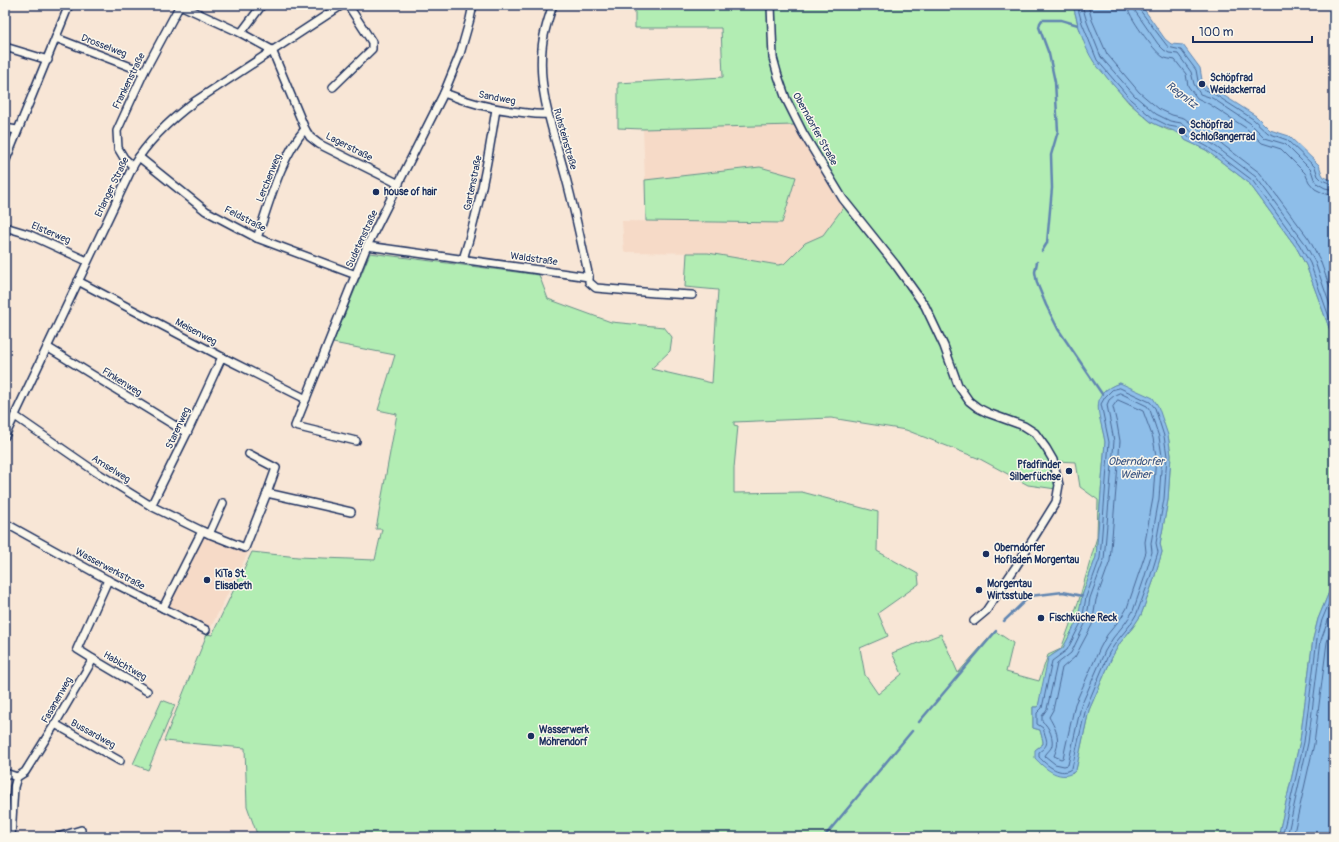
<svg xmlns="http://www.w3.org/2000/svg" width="1339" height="842" font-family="Pangolin,sans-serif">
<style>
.built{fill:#f6dac7}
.green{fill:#b2edb3;stroke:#668e88;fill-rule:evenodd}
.water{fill:#8ebee9;stroke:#6085b1}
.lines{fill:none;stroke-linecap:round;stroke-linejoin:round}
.shore{stroke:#496896;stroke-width:1}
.stream{stroke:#6085b1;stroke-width:2.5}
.minor-casing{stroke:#1b2f5e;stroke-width:10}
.minor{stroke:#fbf7ec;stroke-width:7}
.poi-dot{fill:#1b2f5e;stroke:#fbf7ec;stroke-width:1.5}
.labels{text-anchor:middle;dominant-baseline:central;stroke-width:3;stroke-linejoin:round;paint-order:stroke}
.street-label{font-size:10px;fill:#1b2f5e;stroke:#fbf7ec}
.poi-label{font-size:10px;font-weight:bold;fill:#1b2f5e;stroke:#fbf7ec;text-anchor:start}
.water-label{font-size:11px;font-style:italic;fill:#385381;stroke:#fbf7ec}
</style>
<rect width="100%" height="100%" fill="#f8e6d6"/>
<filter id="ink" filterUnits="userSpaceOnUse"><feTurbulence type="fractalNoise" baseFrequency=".025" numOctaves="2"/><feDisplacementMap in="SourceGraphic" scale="8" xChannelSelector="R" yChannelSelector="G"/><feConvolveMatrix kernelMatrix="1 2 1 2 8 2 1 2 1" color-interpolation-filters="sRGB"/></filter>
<g filter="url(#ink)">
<g class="built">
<path d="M794,125L848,201L823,235L805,243L784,264L778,265L708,253L624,252L622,221L782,223L796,178L760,167L645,180L643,129Z"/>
<path d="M203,535L248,553L210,629L167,607Z"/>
</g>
<g class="green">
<path d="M635,5H1073L1078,25L1094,62L1129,103L1151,122L1168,130L1177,131L1183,136L1185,140L1206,150L1249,183L1296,247L1306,265L1334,341V580L1318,619L1313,639L1300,741L1278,837H258L247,806L245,748L164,741L207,634L212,635L252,552L298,557L375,560L382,529H376L397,414L378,410L395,355L333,343L370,253L539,275L548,299L611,322L664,327L672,337L670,351L651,369L712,383L718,290L685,287L687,253H708L778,265L784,264L805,243L823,235L848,201L794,125L643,129L618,128V83L723,77L721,28H635ZM1120,383L1168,435L1171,455L1168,500L1160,544L1162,552L1153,582L1141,615L1133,627L1120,643L1113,655L1089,710L1076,770L1072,774L1035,750L1043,744V741L1040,730L1033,728V707H1038L1051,656L1063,648L1078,619L1082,596L1096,557L1105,442C1101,418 1089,393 1120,383ZM831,418L906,430L980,459L1028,485L1056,489L1055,461L1076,462L1080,487L1098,500L1097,537L1079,600L1061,649L1048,655L1039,681L1006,672L1013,643L995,631L958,673L941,634L892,653L902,674L878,694L865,675L860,648L888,636L878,613L919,584L918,574L877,551L878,512L802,492L734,493V468L738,426L734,425V422Z"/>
<path d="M760,167L796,177L782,223L646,221L645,180Z"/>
<path d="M162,700L175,705L148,770L133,764Z"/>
</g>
<g class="water">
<path d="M1073,5H1141L1165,39L1171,44L1183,45L1200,68L1202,80L1206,87L1215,90L1256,116L1270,130L1289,136L1319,165L1322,174L1324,177L1334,181V341L1306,265L1296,247L1249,183L1206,150L1185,140C1181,129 1159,129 1149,120C1134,108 1121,94 1108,79C1104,73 1098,68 1094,62C1083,46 1078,24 1073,5Z"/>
<path d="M1120,383L1153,398L1158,406L1168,435L1171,455L1168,500L1160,544L1162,552L1153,582L1141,615L1133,627L1120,643L1113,655L1089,710L1076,770C1062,784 1044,768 1035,758V750L1043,744V741L1040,730L1033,728V707H1038L1048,658L1063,648L1078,619L1082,596L1096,557L1105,442C1101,416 1086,394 1120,383Z"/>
<path d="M1334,580V837H1278L1300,741L1313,639L1318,619Z"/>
</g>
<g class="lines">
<g class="shore">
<path d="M1077,5L1082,23L1097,60L1131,100L1153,118L1169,126L1180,128L1186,133L1189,137L1208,147L1252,180L1299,244L1310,263L1334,331"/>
<path d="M1082,5L1087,22L1101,57L1135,96L1156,114L1170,121L1181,123L1189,129L1193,134L1211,143L1256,177L1304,242L1315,262L1334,317"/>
<path d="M1088,5L1092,20L1107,54L1139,92L1159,109L1172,115L1184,118L1192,124L1197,129L1214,138L1260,173L1309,239L1320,260L1334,299"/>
<path d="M1127,5C1127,15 1154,51 1163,57C1166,59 1171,59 1175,60L1186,74L1188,86L1197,98L1209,104L1246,128L1262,143L1281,149L1305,173L1309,182L1315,189L1323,193L1334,196"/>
<path d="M1133,5L1135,11L1158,44L1164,50L1169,53L1178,54L1191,72L1194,84L1200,94L1212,98L1250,123L1265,138L1285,144L1311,170L1314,179L1318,184L1325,188L1334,190"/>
<path d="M1138,5L1139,9L1168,47L1181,50L1196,70L1198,81L1203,89L1214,94L1253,119L1268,133L1287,140L1315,167L1318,176L1322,180L1334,185"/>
<path d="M1120,388L1150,402L1155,408L1164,436L1167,456L1164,499L1156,543L1158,552L1149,581L1137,613L1130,625L1117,641L1109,653L1086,708L1072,768C1062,778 1046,765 1039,757V752C1051,744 1046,740 1043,728L1037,724V713L1042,708L1052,661L1067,650L1082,621L1086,597L1100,558L1109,442L1101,404L1105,397L1112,390Z"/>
<path d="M1120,393L1147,406L1150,410L1159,437L1162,456L1159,499L1151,543L1152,552L1144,579L1133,611L1126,622L1113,638L1105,651L1081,706L1068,765L1064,766L1055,764L1045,756C1046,753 1049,751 1051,748C1055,740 1049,726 1042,721V716L1047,709L1057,664L1071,653L1086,622L1090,598L1104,560L1114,441L1107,405L1109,400L1115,395Z"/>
<path d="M1118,400L1143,411L1153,438L1156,456L1153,498L1145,542L1146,552L1127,608L1121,618L1107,635L1100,648L1075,704L1063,758L1061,759L1054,756C1061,740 1057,731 1049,717L1053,710L1062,668L1075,657L1092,625L1096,600L1110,561L1120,441L1117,424L1113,407Z"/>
<path d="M1282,837L1304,742L1317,639L1322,620L1334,591"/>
<path d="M1287,837L1308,743L1321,640L1334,604"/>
<path d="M1293,837L1314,744L1327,642L1334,620"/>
</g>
<g class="stream">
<path d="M1042,251L1047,243L1052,188L1051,155L1058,131L1055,82L1049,54L1039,27L1040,23L1042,20H1061L1078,25"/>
<path d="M1037,262L1035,272L1037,283L1046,305L1058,329L1102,394"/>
<path d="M1004,621L1030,596L1063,592L1082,596"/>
<path d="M919,722L996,631"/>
<path d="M824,837L912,731"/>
</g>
<g class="minor-casing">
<g id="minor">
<path d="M180,5L241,33L272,50L305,129L310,137L319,144L399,184"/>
<path d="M553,5C548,19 543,34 542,49C538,92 553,130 564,171C574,206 581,242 589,277"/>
<path d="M771,5L773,58L778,76L786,99L803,133L843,199L895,264L925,306L944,346L958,385L969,401L978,408L988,413L1024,426L1035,433L1046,448L1053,460L1059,485L1056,502L1015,568L986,611L974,621"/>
<path d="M241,33L262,5"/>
<path d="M56,38L144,72"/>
<path d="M5,47L48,60"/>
<path d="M333,87L372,49V42L348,5"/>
<path d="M444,93C469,103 493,109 519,112C529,113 537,115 547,114"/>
<path d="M5,128L17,130"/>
<path d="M139,157L206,211L257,238L356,275"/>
<path d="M5,162L69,5"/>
<path d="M133,166L124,158L118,148L117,131L144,72L180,5"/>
<path d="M5,227L28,234L87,261"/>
<path d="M257,238C270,201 280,159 305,129"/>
<path d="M367,246L589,277V282L596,288L655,293L692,295"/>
<path d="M463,259C479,210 488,160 496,109"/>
<path d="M78,281L222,357L306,399"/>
<path d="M47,347L187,433"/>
<path d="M15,416L96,472L151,506L202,531L163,608"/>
<path d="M5,436L133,166C148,141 170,120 194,102L342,5"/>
<path d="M356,441L295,426L367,246L444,93L460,54L470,19L473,5"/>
<path d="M249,454L276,468L267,493"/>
<path d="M151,506L187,433L222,357"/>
<path d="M5,523L108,580L206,630"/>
<path d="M202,531L245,548L267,493L351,512"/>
<path d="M209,534L223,503"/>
<path d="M93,659L147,691"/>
<path d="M55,724L120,761"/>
<path d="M5,773L17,777"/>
<path d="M11,837L14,787L17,777L25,772L55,724L93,659L77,649L108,580"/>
<path d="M58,837L81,830"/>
</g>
</g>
<use href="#minor" class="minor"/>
</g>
</g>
<g class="poi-dot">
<circle cx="1202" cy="84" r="4"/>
<circle cx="1182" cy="131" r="4"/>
<circle cx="376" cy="192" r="4"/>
<circle cx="1069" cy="471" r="4"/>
<circle cx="986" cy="554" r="4"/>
<circle cx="207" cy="580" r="4"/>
<circle cx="979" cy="590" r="4"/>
<circle cx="1041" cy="618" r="4"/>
<circle cx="531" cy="736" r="4"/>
</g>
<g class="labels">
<g class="street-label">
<text transform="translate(104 46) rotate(21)">Drosselweg</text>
<text transform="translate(129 81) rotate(-64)">Frankenstraße</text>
<text transform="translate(497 98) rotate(11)">Sandweg</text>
<text transform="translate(815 129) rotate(61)">Oberndorfer Straße</text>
<text transform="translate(565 139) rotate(74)">Ruhsteinstraße</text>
<text transform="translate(349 147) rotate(27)">Lagerstraße</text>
<text transform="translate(269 178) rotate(-68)">Lerchenweg</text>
<text transform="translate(473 183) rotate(-78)">Gartenstraße</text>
<text transform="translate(112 187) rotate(-64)">Erlanger Straße</text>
<text transform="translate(245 219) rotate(27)">Feldstraße</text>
<text transform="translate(51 233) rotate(23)">Elsterweg</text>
<text transform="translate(362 239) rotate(-65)">Sudetenstraße</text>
<text transform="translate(534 259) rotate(8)">Waldstraße</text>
<text transform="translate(196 332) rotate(28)">Meisenweg</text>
<text transform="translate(122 382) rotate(32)">Finkenweg</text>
<text transform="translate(178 428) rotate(-65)">Starenweg</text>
<text transform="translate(111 469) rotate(32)">Amselweg</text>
<text transform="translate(110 569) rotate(28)">Wasserwerkstraße</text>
<text transform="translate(125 666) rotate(30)">Habichtweg</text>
<text transform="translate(57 700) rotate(-60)">Fasanenweg</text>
<text transform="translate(93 734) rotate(29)">Bussardweg</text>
</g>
<g class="poi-label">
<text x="1210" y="78">Schöpfrad<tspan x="1210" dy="12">Weidackerrad</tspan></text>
<text x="1190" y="125">Schöpfrad<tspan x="1190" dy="12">Schloßangerrad</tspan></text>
<text x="384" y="192">house of hair</text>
<text x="1061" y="465" text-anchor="end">Pfadfinder<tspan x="1061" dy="12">Silberfüchse</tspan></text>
<text x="994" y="548">Oberndorfer<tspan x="994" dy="12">Hofladen Morgentau</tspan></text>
<text x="215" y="574">KiTa St.<tspan x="215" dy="12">Elisabeth</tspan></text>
<text x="987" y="584">Morgentau<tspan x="987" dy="12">Wirtsstube</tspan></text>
<text x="1049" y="618">Fischküche Reck</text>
<text x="539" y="730">Wasserwerk<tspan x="539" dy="12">Möhrendorf</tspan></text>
</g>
<g class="water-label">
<text transform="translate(1182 95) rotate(38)">Regnitz</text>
<text x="1136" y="461">Oberndorfer<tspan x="1136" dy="13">Weiher</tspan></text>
</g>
</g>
<rect width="1339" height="842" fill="none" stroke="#fbf7ec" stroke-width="20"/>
<rect x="10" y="10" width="1319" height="822" fill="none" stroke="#1b2f5e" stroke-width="1.5" filter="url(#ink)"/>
<path d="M1193 36v6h119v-6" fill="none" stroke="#1b2f5e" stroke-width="2"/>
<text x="1199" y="36" font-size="12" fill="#1b2f5e" stroke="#fbf7ec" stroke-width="3" paint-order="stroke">100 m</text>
</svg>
